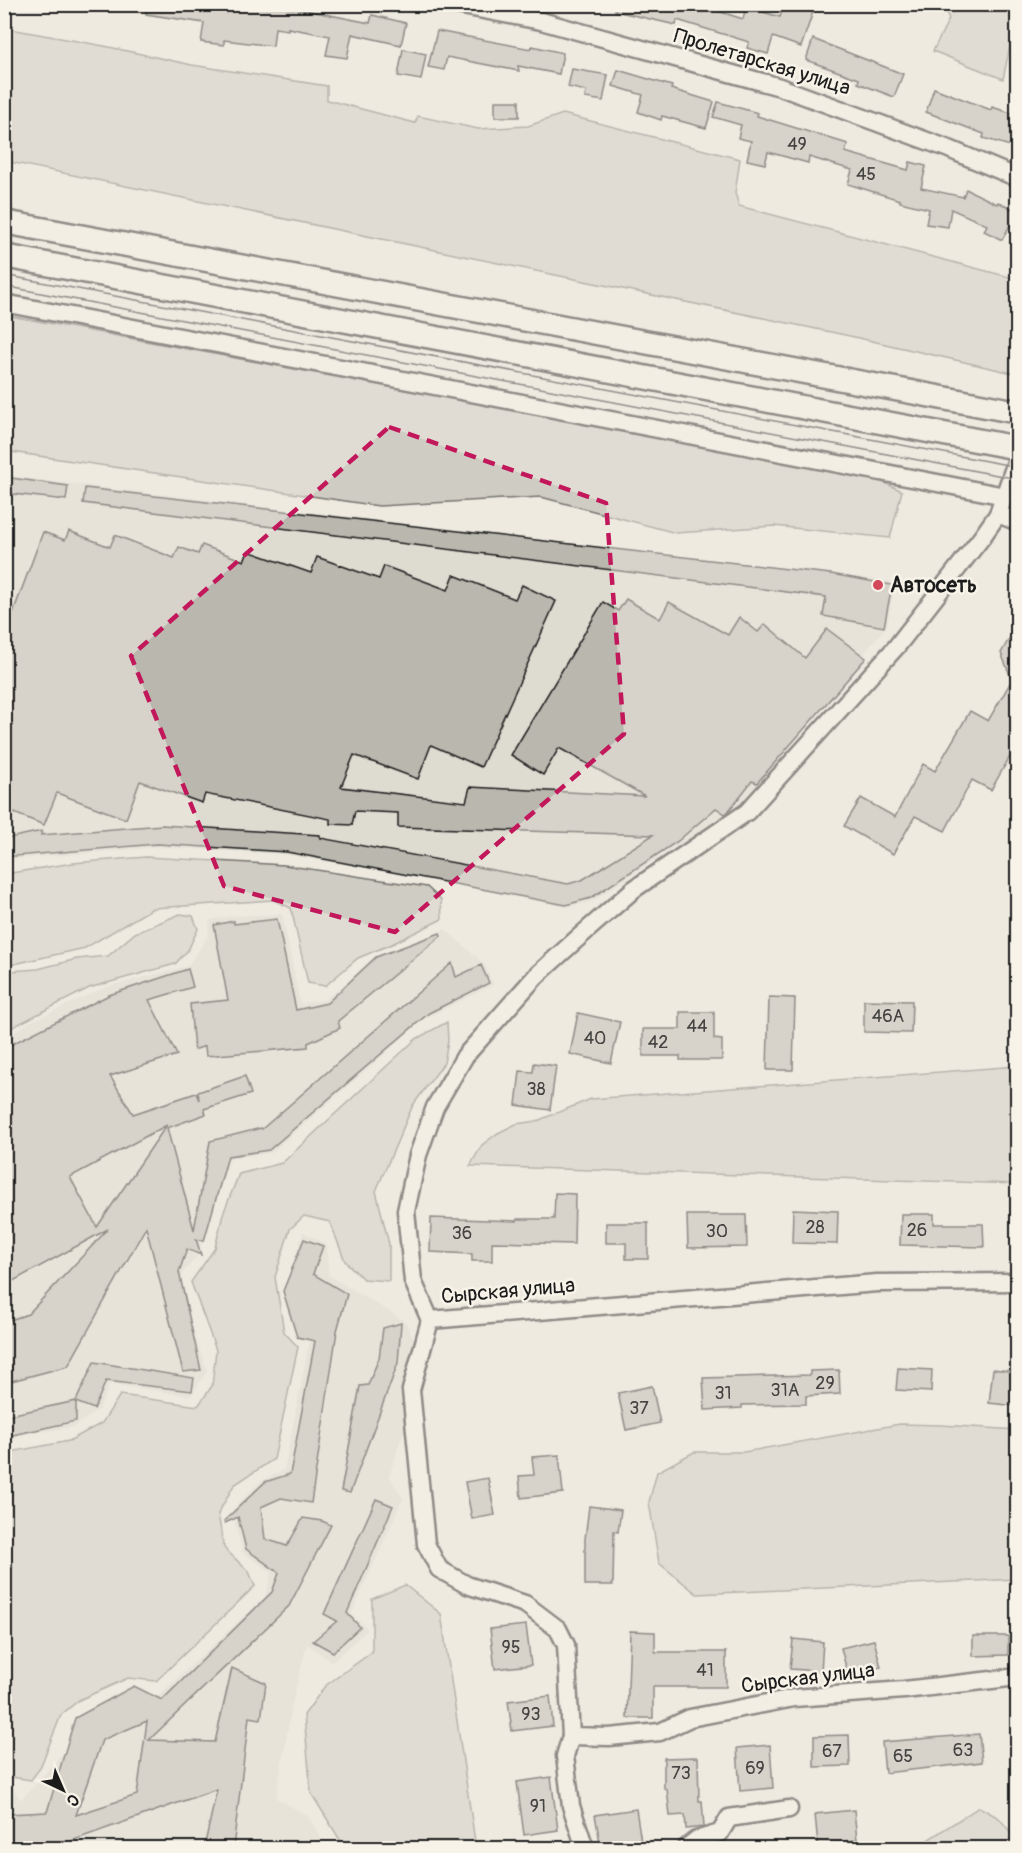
<svg xmlns="http://www.w3.org/2000/svg" width="1022" height="1853" font-family="Pangolin,sans-serif">
<style>
.built{fill:#dedbd1}
.green{fill:#cfccc3;stroke:#767470;stroke-width:1.5}
.building{fill:#bab7af;stroke:#1c1c1c;stroke-width:1.5;fill-rule:evenodd}
.lines{fill:none;stroke-linecap:round;stroke-linejoin:round}
.street-casing{stroke:#1c1c1c;stroke-width:21}
.secondary-casing{stroke:#1c1c1c;stroke-width:27}
.street{stroke:#f7f3e8;stroke-width:16}
.secondary{stroke:#f7f3e8;stroke-width:22}
.tram{stroke:#1c1c1c;stroke-width:1.5}
.marked{fill:none;stroke:#c2185b;stroke-width:4.5;stroke-dasharray:12 8;stroke-linejoin:round}
.poi-dot{fill:#d1495b;stroke:#f7f3e8;stroke-width:2}
.labels{text-anchor:middle;dominant-baseline:central;stroke-width:5;stroke-linejoin:round;paint-order:stroke}
.number-label{font-size:18px;fill:#444341}
.street-label{font-size:21px;fill:#1c1c1c;stroke:#f7f3e8}
.poi-label{font-size:21px;font-weight:bold;fill:#1c1c1c;stroke:#f7f3e8;text-anchor:start}
</style>
<rect width="100%" height="100%" fill="#eeeae0"/>
<filter id="ink" filterUnits="userSpaceOnUse"><feTurbulence type="fractalNoise" baseFrequency=".0167" numOctaves="2"/><feDisplacementMap in="SourceGraphic" scale="12" xChannelSelector="R" yChannelSelector="G"/><feConvolveMatrix kernelMatrix="1 2 1 2 8 2 1 2 1" color-interpolation-filters="sRGB"/></filter>
<g filter="url(#ink)">
<g class="built">
<path d="M5,475L31,479L895,582L887,625L757,787L726,819L673,848L591,902L567,907L394,873L283,854L158,847L5,860Z"/>
<path d="M282,914L300,1003L324,1000L379,959L445,929L484,964L493,985L425,1018L271,1153L230,1158L198,1255L182,1274L179,1290L207,1371L191,1396L110,1384L99,1409L74,1427L5,1437V1038L30,1022L106,987L188,966L208,937L210,920L233,916Z"/>
<path d="M303,1232L327,1245L328,1275L406,1322L425,1365L389,1476L403,1498L351,1615L368,1629L332,1662L307,1644L292,1703L276,1798L308,1816L326,1848H5V1786L10,1785L21,1800L121,1691L154,1700L265,1597L272,1572L243,1553L232,1511L261,1481L284,1470L310,1340L298,1334L287,1290Z"/>
</g>
<g class="green">
<path d="M943,5H1017V13L1003,79L933,51L949,19Z"/>
<path d="M5,28L104,46L192,65L327,86V100L415,123L418,116L478,129L528,126L563,114L740,159L735,193L739,206L1017,279V374L850,336L5,161Z"/>
<path d="M5,315L701,445L883,482L902,491L890,538L774,526L676,533L541,497L379,506L5,451Z"/>
<path d="M146,857L284,865L427,887L441,900L442,919L394,943L358,958L325,986L308,983L291,908L273,900L153,908L85,948L5,966V874L73,863Z"/>
<path d="M180,914L193,916L198,929L188,950L175,964L89,988L5,1031V975L11,971L38,969L77,959L108,956L135,933Z"/>
<path d="M447,1022L448,1041L444,1063L413,1105L376,1191L389,1244V1281L363,1279L345,1261L330,1222L304,1216L290,1229L275,1277L284,1332L298,1347L274,1459L234,1485L218,1514L224,1548L249,1572L255,1586L156,1681L128,1678L79,1700L61,1715L40,1768L31,1780L5,1776V1453L69,1441L102,1423L120,1395L198,1406L212,1386L216,1350L191,1282L215,1248L223,1214L239,1174L282,1163L416,1039Z"/>
<path d="M1017,1066V1184L470,1166L482,1145L498,1133L516,1124L537,1121L591,1099Z"/>
<path d="M900,1424L941,1425L1017,1430V1579L697,1594L659,1563L649,1502L657,1472L694,1452H744Z"/>
<path d="M405,1585L441,1614L476,1848H345L311,1793L304,1715L325,1686L372,1652V1599Z"/>
<path d="M979,1807L999,1818L1017,1840V1848H915Z"/>
</g>
<g class="building">
<path d="M146,4H260L310,11L370,23L372,15L406,23L401,45L352,34L347,58L326,55L330,36L288,28V30L275,28L273,46L224,40V45L201,42L204,23L146,14Z"/>
<path d="M616,4H696L743,19L746,7L780,17L784,4H801L814,9L801,47L773,37L768,54L747,48L749,42L677,20L676,25L615,11Z"/>
<path d="M437,31L531,49L532,46L563,53L559,74L518,66L519,71L447,57L444,70L428,67Z"/>
<path d="M813,39L903,74L894,97L858,83L859,79L806,60Z"/>
<path d="M403,49L426,54L421,80L398,76Z"/>
<path d="M572,69L608,75L603,101L585,98L586,91L568,87Z"/>
<path d="M618,70L672,86L671,89L714,102L706,128L662,116L661,120L638,112L643,95L613,86Z"/>
<path d="M934,88L991,110L992,107L1017,115V148L983,138L984,134L926,112Z"/>
<rect x="495" y="101" width="24" height="16"/>
<path d="M718,102L758,113L757,116L848,144L845,152L908,170L910,162L926,166L921,188L963,197L966,189L997,204L998,202L1017,211V228L1010,225L1002,240L984,231L987,225L951,209L948,227L926,224L929,209L900,202V200L848,184L852,170L809,157L808,163L768,152L765,164L747,160L751,141L738,138L741,125L713,117Z"/>
<path d="M4,477L68,486L66,500L4,493Z"/>
<path d="M85,488L831,574L892,585L884,627L823,616L826,597L83,503Z"/>
<path d="M69,531L110,547L115,535L174,558L179,547L198,554L202,545L244,561L248,551L311,573L317,557L379,579L384,566L448,590L454,575L515,599L522,585L556,601L481,767L431,745L418,779L354,755L341,787L466,802L470,787L645,796L559,748L543,775L511,755L603,602L618,611L626,599L660,619L669,602L728,635L739,617L758,632L765,624L805,658L827,629L866,658L757,783L752,781L727,813L725,814L716,808L678,841L591,898L566,905L287,852L157,844L4,857V839L42,831L41,835L162,825L320,835V838L568,884L582,880L653,835L398,827V813L355,811L352,825L330,824V819L205,794L202,803L140,781L126,819L57,793L44,825L4,809V637L43,532L65,540Z"/>
<path d="M1017,625V744L991,790L972,780L945,831L915,816L893,854L844,826L861,798L895,817L923,764L935,771L970,711L988,721L1012,680L1001,653Z"/>
<path d="M277,919L296,1010L327,1003L376,957L440,933L441,936L338,1021L340,1028L308,1043V1047L206,1056L205,1046L194,1050L190,1004L228,1000L214,925L234,921V924Z"/>
<path d="M452,963L456,977L481,965L489,983L429,1013L269,1150L228,1156L204,1241L196,1239L201,1255L187,1249L179,1272L201,1370L183,1372L146,1227L68,1366L4,1383V1322L28,1314L108,1229L4,1286V1048L109,995L188,969L193,987L149,1000L177,1055L110,1076L133,1114L196,1093L199,1100L198,1092L245,1076L251,1094L204,1109L206,1114L167,1128L194,1230L210,1141L261,1128L262,1129ZM167,1125L166,1126L97,1227L70,1177Z"/>
<path d="M769,997L795,998L793,1070H767Z"/>
<path d="M864,1000L912,1001L911,1033L864,1032Z"/>
<path d="M680,1012H714V1039L722,1040V1060H680V1056H643V1029H680Z"/>
<path d="M578,1013L620,1022L611,1063L570,1054Z"/>
<path d="M534,1063L556,1066L550,1110L516,1105L520,1071L533,1072Z"/>
<path d="M555,1193L575,1194L574,1244L492,1242V1261H472V1254L430,1252L431,1218L517,1221V1219H554Z"/>
<path d="M793,1209L838,1211L837,1244L792,1243Z"/>
<path d="M901,1214H934V1224H983L984,1247L900,1245Z"/>
<path d="M687,1215H746L747,1247L688,1248Z"/>
<path d="M606,1223H648V1259H626V1243H606Z"/>
<path d="M304,1239L323,1246L313,1274L347,1294L337,1331L311,1503L281,1498L261,1507L265,1539L287,1546L303,1518L322,1521L331,1525L289,1606L149,1740L215,1742L232,1668L266,1683L261,1719L249,1717L233,1848H204L217,1789L68,1842V1848H6L8,1814L47,1812L75,1718L134,1686L162,1700L272,1592L279,1573L246,1549L238,1517L225,1523L224,1521L265,1482L290,1474L315,1341L297,1337L283,1291ZM147,1721L137,1795L76,1815L102,1740Z"/>
<path d="M401,1323L398,1363L350,1493L341,1491L360,1386L368,1385L379,1358L383,1328Z"/>
<path d="M94,1362L194,1378L192,1391L106,1381L94,1409L76,1402V1421L4,1437V1416L76,1401Z"/>
<path d="M898,1368L932,1370L931,1392L896,1390Z"/>
<path d="M993,1369L1017,1372V1406L989,1403Z"/>
<path d="M839,1370L840,1394L806,1396V1404L742,1405V1408L705,1410L703,1378L810,1375V1371Z"/>
<path d="M652,1386L660,1423L626,1430L618,1393Z"/>
<path d="M559,1455L563,1493L521,1498L519,1476L534,1475L532,1457Z"/>
<path d="M488,1478L495,1515L472,1519L465,1482Z"/>
<path d="M376,1499L393,1506L347,1613L360,1627L333,1652L313,1641L337,1621L324,1614Z"/>
<path d="M589,1506L621,1510L618,1532L614,1531L613,1585H585V1539Z"/>
<path d="M526,1625L531,1665L495,1669L490,1629Z"/>
<path d="M630,1631L655,1632V1652H726V1687H653V1718H627Z"/>
<path d="M973,1636H1008V1655L973,1656Z"/>
<path d="M793,1639L823,1642L821,1671L790,1669Z"/>
<path d="M874,1640L881,1667L848,1675L841,1648Z"/>
<path d="M550,1696L553,1726L512,1731L508,1701Z"/>
<path d="M979,1734L982,1762L885,1773L882,1742Z"/>
<path d="M849,1735L850,1766L814,1767V1736Z"/>
<path d="M770,1745L773,1788L740,1791L737,1748Z"/>
<path d="M698,1757L699,1801H702L704,1827L686,1829L685,1815L670,1816L667,1789H664V1758Z"/>
<path d="M551,1777L558,1830L524,1835L517,1782Z"/>
<path d="M636,1809L642,1848H601L595,1815Z"/>
<path d="M854,1810L857,1840L818,1845L815,1814Z"/>
</g>
<g class="lines">
<g class="street-casing">
<g id="street">
<path d="M452,4L541,21L780,87L949,149L1018,178"/>
<path d="M4,303L1005,496"/>
<path d="M998,514L1018,522"/>
<path d="M1018,1282L877,1283L430,1320L411,1390L426,1544L439,1569L467,1585L525,1604L558,1629L566,1645L571,1736L609,1737L660,1732L690,1718L794,1698L904,1690L1018,1677"/>
<path d="M430,1320L413,1281L406,1211L418,1155L435,1107L465,1056L536,976L578,938L634,889L747,812L897,646L982,537L998,514L1018,456"/>
<path d="M571,1736L565,1756L571,1806L585,1848"/>
<path d="M686,1848L696,1840L720,1833L729,1818L789,1809"/>
</g>
</g>
<g class="secondary-casing">
<g id="secondary">
<path d="M4,222L1018,412"/>
<path d="M4,256L1018,448"/>
</g>
</g>
<use href="#street" class="street"/>
<use href="#secondary" class="secondary"/>
<g class="tram">
<path d="M4,275L1018,467"/>
<path d="M4,286L1018,479"/>
</g>
</g>
</g>
<path d="M0 0H1022V1853H0ZM389,427L606,503L624,734L395,932L224,886L131,656Z" fill="#eeeae0" fill-opacity=".55" fill-rule="evenodd"/>
<path class="marked" d="M389,427L606,503L624,734L395,932L224,886L131,656Z"/>
<circle class="poi-dot" cx="878" cy="585" r="6"/>
<g class="labels">
<g class="number-label">
<text x="797" y="144">49</text>
<text x="866" y="174">45</text>
<text x="888" y="1016">46А</text>
<text x="697" y="1026">44</text>
<text x="595" y="1038">40</text>
<text x="658" y="1042">42</text>
<text x="536" y="1089">38</text>
<text x="815" y="1227">28</text>
<text x="917" y="1230">26</text>
<text x="717" y="1231">30</text>
<text x="462" y="1233">36</text>
<text x="825" y="1383">29</text>
<text x="785" y="1390">31А</text>
<text x="723" y="1393">31</text>
<text x="639" y="1408">37</text>
<text x="511" y="1647">95</text>
<text x="705" y="1670">41</text>
<text x="531" y="1714">93</text>
<text x="963" y="1750">63</text>
<text x="832" y="1751">67</text>
<text x="903" y="1756">65</text>
<text x="755" y="1768">69</text>
<text x="681" y="1773">73</text>
<text x="538" y="1806">91</text>
</g>
<g class="street-label">
<text transform="translate(762 62) rotate(17)">Пролетарская улица</text>
<text transform="translate(508 1291) rotate(-5)">Сырская улица</text>
<text transform="translate(808 1678) rotate(-7)">Сырская улица</text>
</g>
<g class="poi-label">
<text x="890" y="585">Автосеть</text>
</g>
</g>
<rect width="1022" height="1853" fill="none" stroke="#f7f3e8" stroke-width="24"/>
<rect x="12" y="12" width="998" height="1829" fill="none" stroke="#1c1c1c" stroke-width="2" filter="url(#ink)"/>
<g transform="translate(63 1790) rotate(136)" stroke="#f7f3e8" stroke-width="4.5" paint-order="stroke">
<path d="M0-4.5L10 22L0 15L-10 22Z" fill="#1c1c1c"/>
<text y="-9" font-size="16" font-weight="bold" text-anchor="middle" fill="#1c1c1c">С</text>
</g>
</svg>
